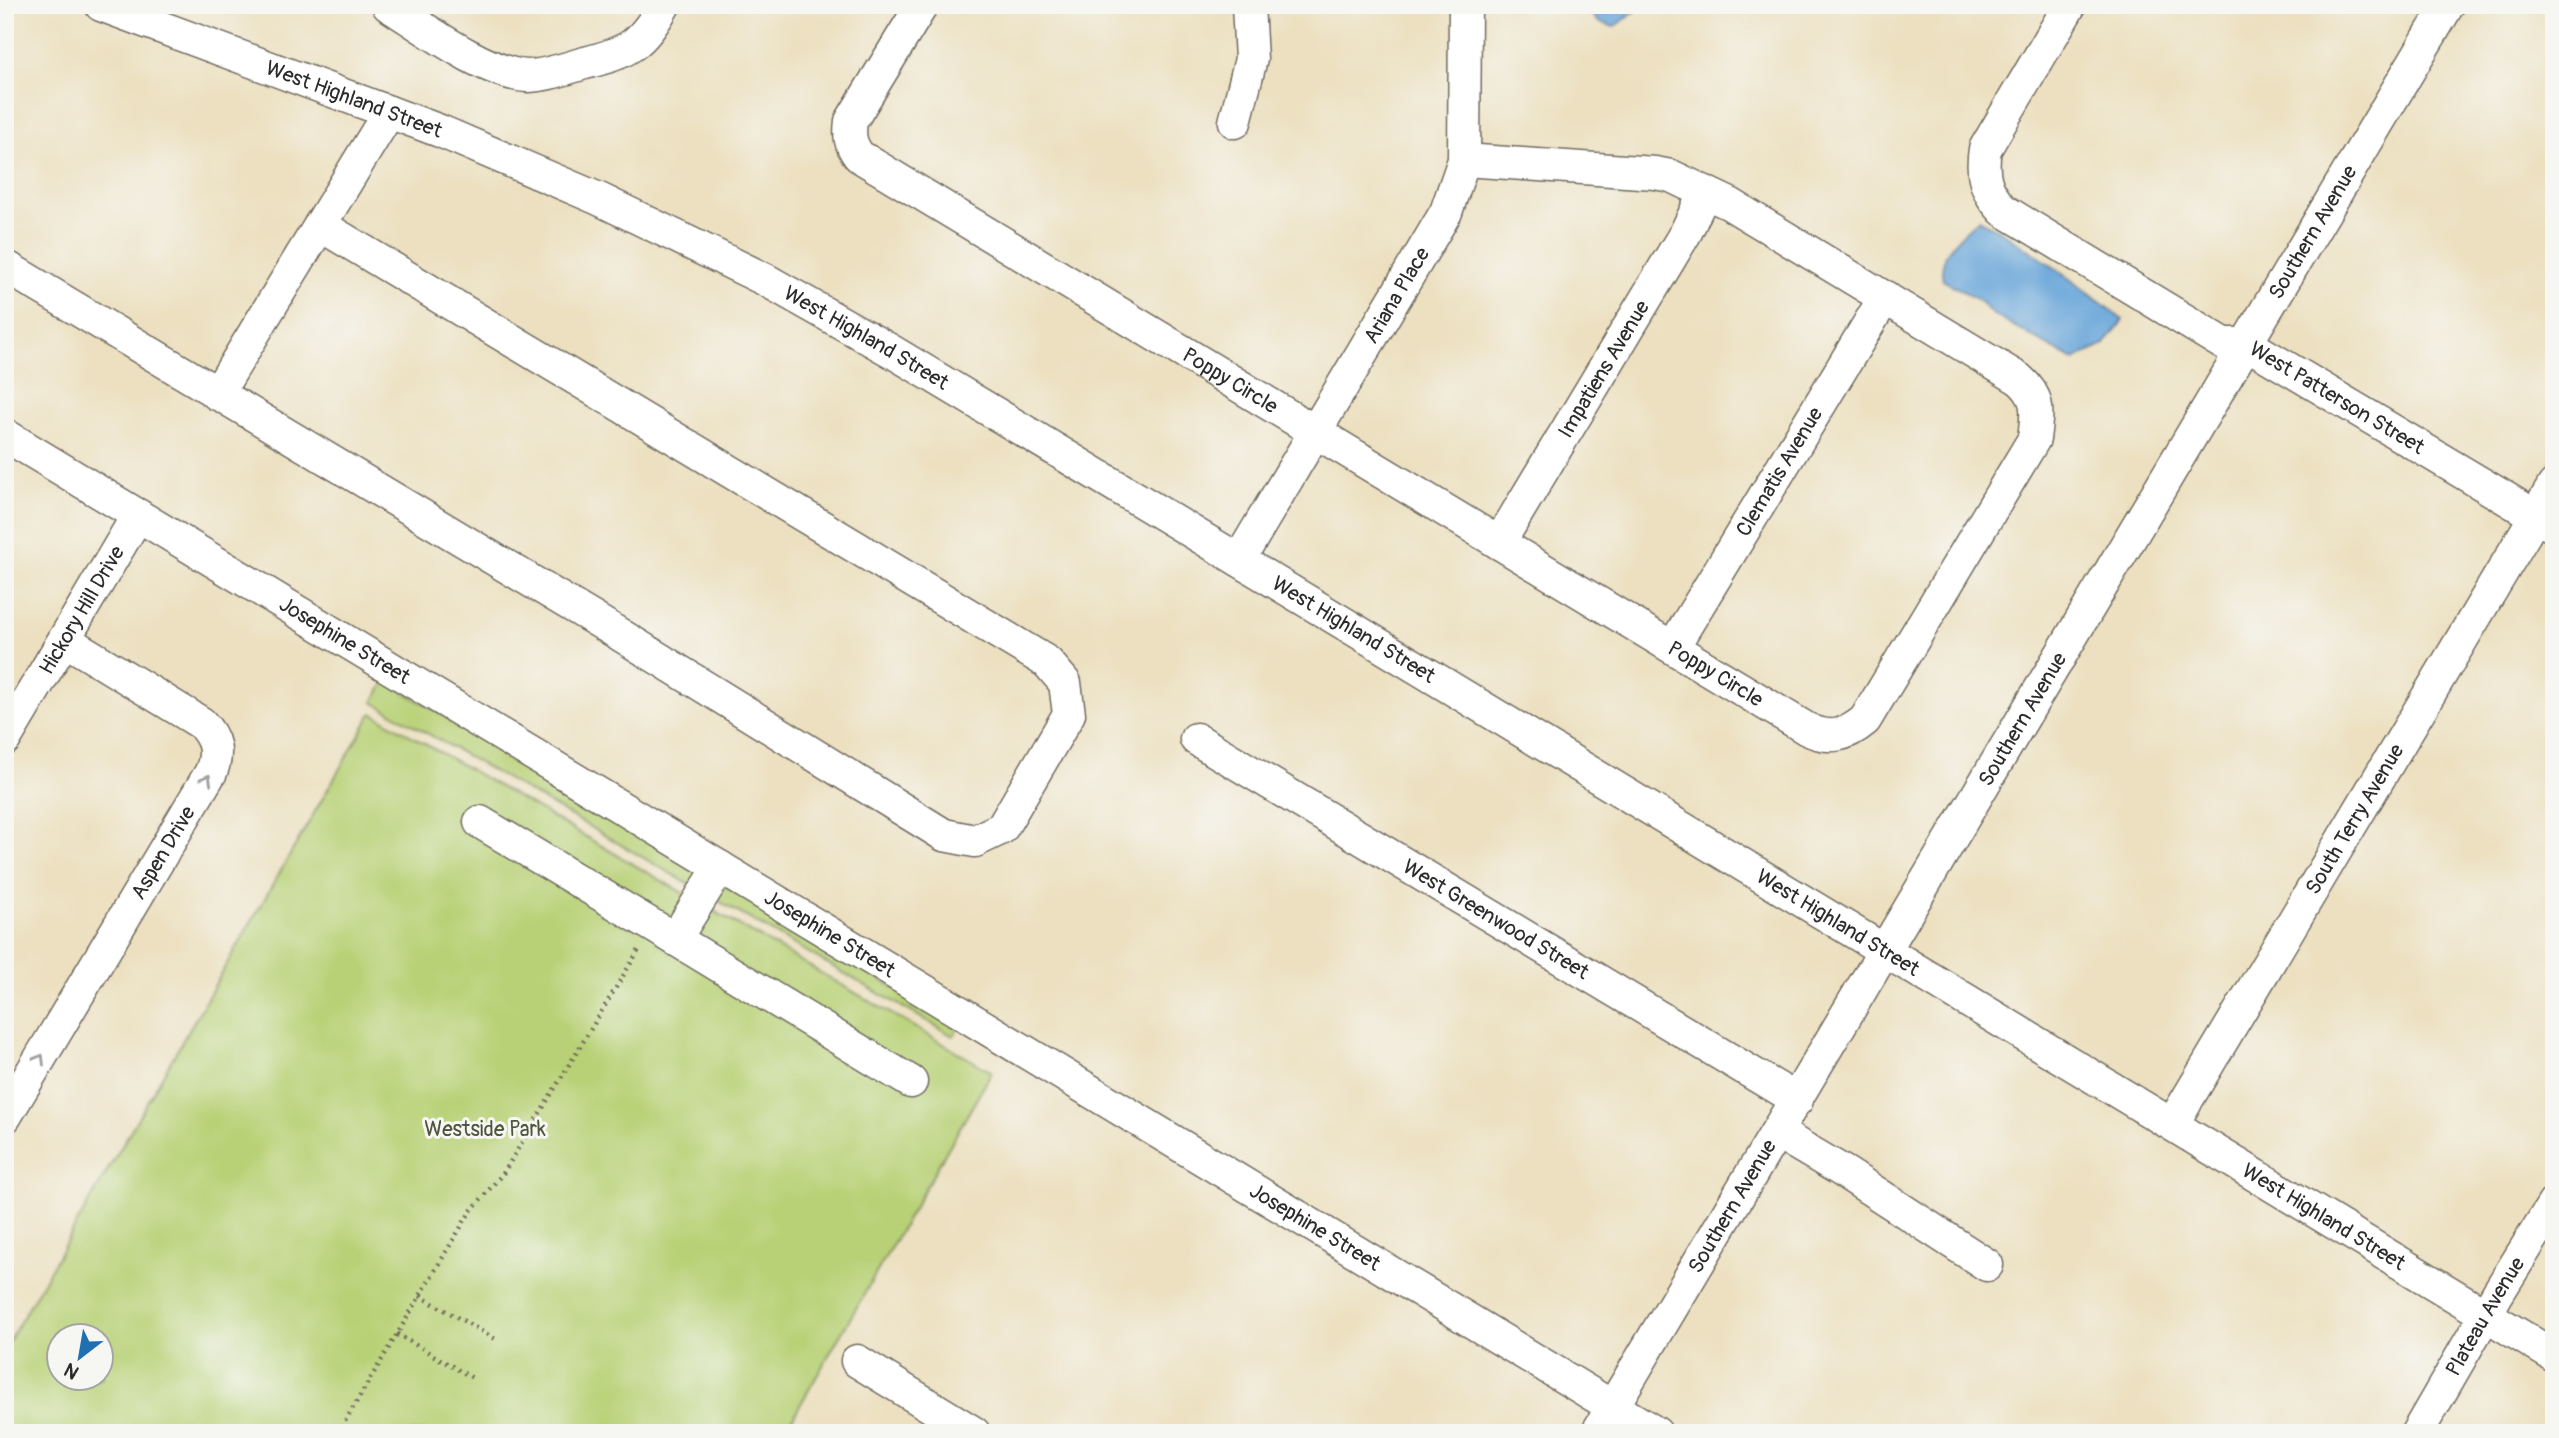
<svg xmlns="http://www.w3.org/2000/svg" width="2559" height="1438" font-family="Pangolin,sans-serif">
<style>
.green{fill:#b8d176;stroke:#727e50;stroke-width:2;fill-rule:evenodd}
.water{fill:#67a5d9;stroke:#496882;stroke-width:2}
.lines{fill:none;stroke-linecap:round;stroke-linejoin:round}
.minor-casing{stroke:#6f6a5f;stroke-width:35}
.path{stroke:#6f6a5f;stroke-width:4.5;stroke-dasharray:2 5;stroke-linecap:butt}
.minor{stroke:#fff;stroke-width:32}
.oneway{stroke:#a0a0a0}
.labels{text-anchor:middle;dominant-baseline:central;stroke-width:6;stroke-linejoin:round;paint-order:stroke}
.street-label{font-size:21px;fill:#2b2b2b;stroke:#f6f6f2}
.park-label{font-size:21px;fill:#4e543e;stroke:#f6f6f2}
</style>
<rect width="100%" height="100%" fill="#f6f6f2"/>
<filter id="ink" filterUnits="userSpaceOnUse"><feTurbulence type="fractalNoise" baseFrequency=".0143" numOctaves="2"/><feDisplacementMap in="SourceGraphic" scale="14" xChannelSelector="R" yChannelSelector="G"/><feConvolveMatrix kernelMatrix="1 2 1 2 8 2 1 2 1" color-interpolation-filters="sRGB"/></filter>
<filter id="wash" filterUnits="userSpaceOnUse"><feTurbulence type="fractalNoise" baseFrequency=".00686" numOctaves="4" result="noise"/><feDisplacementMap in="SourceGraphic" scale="28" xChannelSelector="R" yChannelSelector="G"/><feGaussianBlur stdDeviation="1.57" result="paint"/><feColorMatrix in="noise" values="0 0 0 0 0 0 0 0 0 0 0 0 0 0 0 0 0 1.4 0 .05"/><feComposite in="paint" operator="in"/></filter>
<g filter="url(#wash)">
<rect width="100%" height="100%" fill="#ece0c0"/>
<g class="green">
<path d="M386,681L959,1027L953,1036L373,702Z"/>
<path d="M372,713L992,1072L784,1433H5V1348ZM60,1336H102V1378H60Z"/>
</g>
<g class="water">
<path d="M1584,5H1643L1614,27L1598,22Z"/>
<path d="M1979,219C2030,247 2077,284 2123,320L2105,344L2074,360L1992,314L1978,300L1943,280C1937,253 1960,236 1979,219Z"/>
</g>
</g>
<g filter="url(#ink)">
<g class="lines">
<g class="minor-casing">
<g id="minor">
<path id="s1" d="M101,5L440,131L599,199L766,280L893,352L1350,627L2554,1356"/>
<path d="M388,5C423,27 486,74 527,76C546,76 567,68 585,63C629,52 641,45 664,5"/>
<path id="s2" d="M922,5L851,121C849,136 850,144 859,156L1807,729C1830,740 1846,736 1865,720L2034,439C2037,412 2041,398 2019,379L1730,204L1671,176L1655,173L1464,160"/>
<path id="s3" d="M2070,5L1985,149C1981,174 1985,191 2003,210L2224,344H2247L2554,527"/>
<path d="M1235,122L1251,59L1248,5"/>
<path d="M5,266L606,626L944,835L975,841L1002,828L1069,714L1065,683L1047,662L320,225"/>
<path d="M217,394L389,112"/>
<path id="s4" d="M5,435L1656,1433"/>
<path id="s5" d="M1499,543L1686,232L1705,192"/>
<path id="s6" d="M1239,560L1446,212L1464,160L1465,5"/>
<path id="s7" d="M1673,647L1885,297"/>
<path id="s8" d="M5,739L138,515"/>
<path id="s9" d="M1196,739L1797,1100"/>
<path d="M480,822L675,939"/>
<path d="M720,867L675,939L911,1082"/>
<path id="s10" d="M5,1117L211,772C219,752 215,738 201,723L65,640"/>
<path id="s11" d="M2173,1123L2554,485"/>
<path d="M1778,1133L1844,1172L1987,1265"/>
<path d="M857,1361L974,1433"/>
<path id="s12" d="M1597,1433L2448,5"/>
<path id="s13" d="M2417,1433L2498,1293L2554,1203"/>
</g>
</g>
<g class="path">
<path d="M420,1296L497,1340"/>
<path d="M397,1334L474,1379"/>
<path d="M338,1433L470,1212L504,1172L640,948"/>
</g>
<use href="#minor" class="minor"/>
</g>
<defs><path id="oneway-chevron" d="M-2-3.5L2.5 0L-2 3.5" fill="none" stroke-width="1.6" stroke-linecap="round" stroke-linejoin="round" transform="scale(1.75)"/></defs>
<g class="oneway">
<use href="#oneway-chevron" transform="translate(207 779) rotate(-61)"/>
<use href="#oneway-chevron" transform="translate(40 1059) rotate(-59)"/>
</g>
</g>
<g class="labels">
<g class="street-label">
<text stroke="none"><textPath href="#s1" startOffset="270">West Highland Street</textPath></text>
<text stroke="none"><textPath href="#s12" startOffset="1398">Southern Avenue</textPath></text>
<text stroke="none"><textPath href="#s6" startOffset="308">Ariana Place</textPath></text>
<text stroke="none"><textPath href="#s1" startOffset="836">West Highland Street</textPath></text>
<text stroke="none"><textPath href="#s5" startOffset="203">Impatiens Avenue</textPath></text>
<text stroke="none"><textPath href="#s2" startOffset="607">Poppy Circle</textPath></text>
<text stroke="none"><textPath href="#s3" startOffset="620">West Patterson Street</textPath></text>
<text stroke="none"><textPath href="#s7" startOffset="205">Clematis Avenue</textPath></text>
<text stroke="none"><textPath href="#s8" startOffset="150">Hickory Hill Drive</textPath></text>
<text stroke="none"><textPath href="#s1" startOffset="1404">West Highland Street</textPath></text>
<text stroke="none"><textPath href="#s4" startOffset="397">Josephine Street</textPath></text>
<text stroke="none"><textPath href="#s2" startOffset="1174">Poppy Circle</textPath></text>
<text stroke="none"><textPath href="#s12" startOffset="831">Southern Avenue</textPath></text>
<text stroke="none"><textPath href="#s11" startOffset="354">South Terry Avenue</textPath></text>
<text stroke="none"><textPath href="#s10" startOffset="308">Aspen Drive</textPath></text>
<text stroke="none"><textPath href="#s9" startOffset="350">West Greenwood Street</textPath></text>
<text stroke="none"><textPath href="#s1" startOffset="1970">West Highland Street</textPath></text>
<text stroke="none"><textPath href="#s4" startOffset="964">Josephine Street</textPath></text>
<text stroke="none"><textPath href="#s12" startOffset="264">Southern Avenue</textPath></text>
<text stroke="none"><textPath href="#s1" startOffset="2538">West Highland Street</textPath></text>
<text stroke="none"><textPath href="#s4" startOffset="1531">Josephine Street</textPath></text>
<text stroke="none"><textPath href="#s13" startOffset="135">Plateau Avenue</textPath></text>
</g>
<g class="park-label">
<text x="485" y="1129">Westside Park</text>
</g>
</g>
<rect width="2559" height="1438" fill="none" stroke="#f6f6f2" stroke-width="28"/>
<g transform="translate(80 1357) rotate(211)"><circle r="33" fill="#f6f6f2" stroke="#a5a5a2" stroke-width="2"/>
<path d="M0-5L12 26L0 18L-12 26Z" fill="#1f6fb2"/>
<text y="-10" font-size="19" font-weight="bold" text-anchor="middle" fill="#2b2b2b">N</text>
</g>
</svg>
